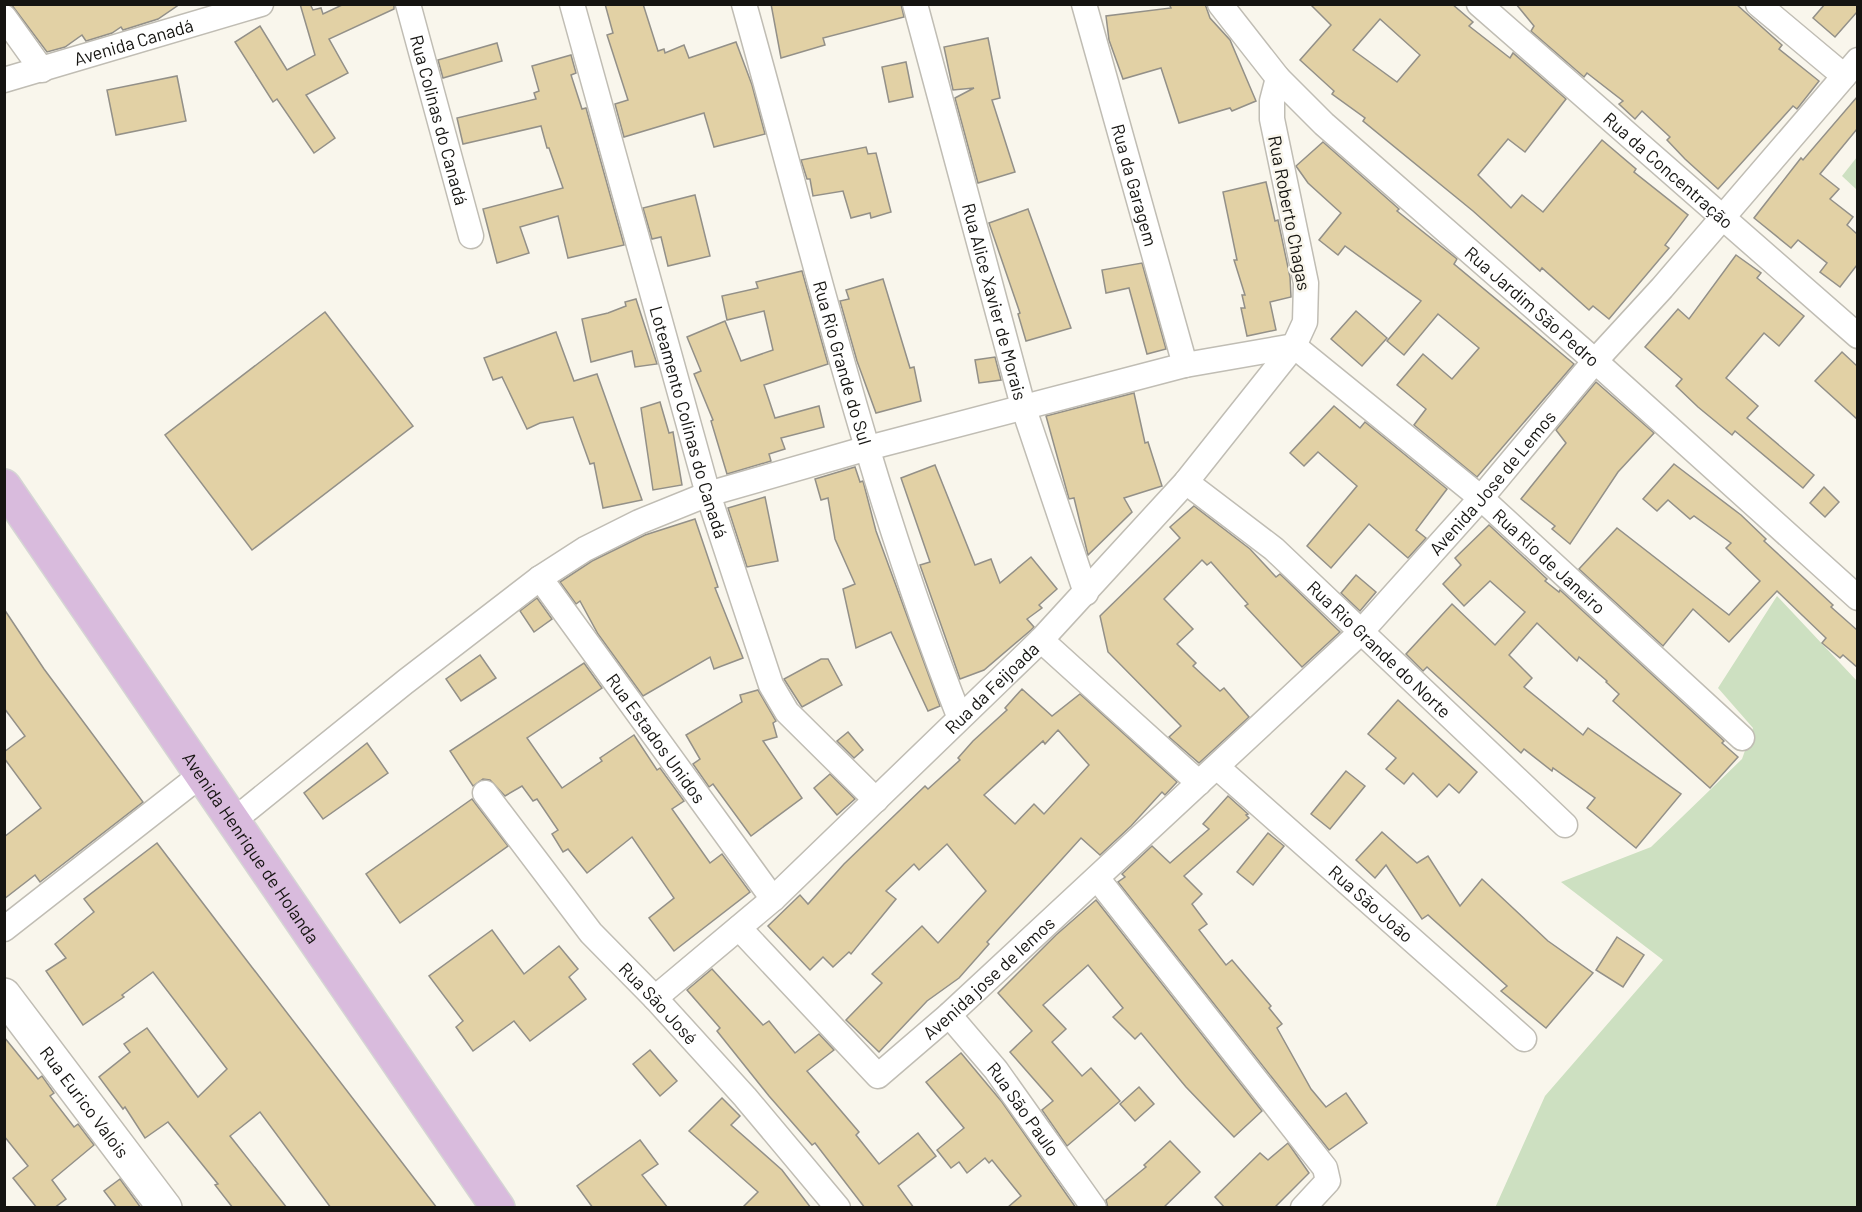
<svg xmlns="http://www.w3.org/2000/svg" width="1862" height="1212" font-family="Barlow,sans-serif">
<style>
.green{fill:#cde0c1}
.building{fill:#e2d1a5;stroke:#939088;stroke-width:1.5;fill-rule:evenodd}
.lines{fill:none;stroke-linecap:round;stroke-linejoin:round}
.street-casing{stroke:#c0bdb4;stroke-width:27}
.secondary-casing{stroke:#c0bdb4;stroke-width:36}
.primary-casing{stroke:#d5d5d4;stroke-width:36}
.street{stroke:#fff;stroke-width:24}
.secondary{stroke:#fff;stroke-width:33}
.primary{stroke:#d9bbdd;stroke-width:33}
.labels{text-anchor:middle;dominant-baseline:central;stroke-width:5;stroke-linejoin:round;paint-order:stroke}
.street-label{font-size:18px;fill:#151411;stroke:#f9f6ec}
</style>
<rect width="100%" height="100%" fill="#f9f6ec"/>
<g class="green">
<path d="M1857,157V190L1842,176Z"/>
<path d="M1777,596L1857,681V1207L1495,1208L1545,1096L1663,960L1561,882L1651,847L1742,759L1753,728L1718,688Z"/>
</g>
<g class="building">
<path d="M11,4H180L158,19L123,30L121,27L112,33L86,41L82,35L65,47L47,52Z"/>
<path d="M300,4H310L313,10L321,8L323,14L344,4H394V9L329,39L348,73L306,95L335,138L314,153L277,99L273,102L235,42L260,26L287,70L315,55Z"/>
<path d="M605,4H643L658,51L664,49L665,53L684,45L689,58L736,42L752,85L765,134L714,147L704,113L624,137L615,104L628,100L607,35L613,33Z"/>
<path d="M771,4H901L904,17L823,38L825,45L781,58Z"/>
<path d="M1169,4H1205L1210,18L1230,40L1256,101L1232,111L1230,108L1179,123L1161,68L1123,79L1109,40L1106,16L1171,8Z"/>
<path d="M1310,4H1452L1473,22L1469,26L1510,58L1513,53L1566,99L1525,152L1508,139L1478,175L1511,208L1522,195L1543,212L1602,140L1636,169L1634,172L1688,215L1665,245L1669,248L1609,319L1593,306L1589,310L1542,268L1540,271L1473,211L1363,121L1365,118L1332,94L1334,91L1300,60L1331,25ZM1380,19L1420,55L1397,82L1353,50Z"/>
<path d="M1516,4H1736L1782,45L1779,49L1819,81L1797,109L1793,106L1718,189L1685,159L1667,140L1670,137L1642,111L1635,119L1619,104L1623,101L1587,73L1584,77L1531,31L1534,26Z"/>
<path d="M1825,4H1857V12L1835,37L1813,18Z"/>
<path d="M988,38L1000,98L992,100L1015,172L978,183L955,98L974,88L953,90L944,47Z"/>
<path d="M497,43L502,61L443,78L438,60Z"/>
<path d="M571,55L576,73L571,75L582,109L586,108L624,245L568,258L558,216L520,227L529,253L497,263L483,209L563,188L549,148H547L541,126L463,144L457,118L536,99L534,93L539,91L532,66Z"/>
<path d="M906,62L913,97L889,102L882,67Z"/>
<path d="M177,76L186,121L116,135L107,90Z"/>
<path d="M1857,97V129L1820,174L1839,189L1830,199L1853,217L1847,225L1857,234V265L1840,287L1820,272L1827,263L1798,240L1791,248L1754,218L1801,158L1803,160Z"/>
<path d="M1323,142L1399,209L1397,211L1457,259L1454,264L1574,364L1477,477L1414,425L1426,409L1397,385L1423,354L1452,379L1479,348L1438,314L1404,355L1387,341L1421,301L1345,246L1338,255L1319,240L1341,213L1308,183L1296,166Z"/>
<path d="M866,147L868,154L876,153L891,212L871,218L870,213L851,218L843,191L813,196L810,179H807L801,160Z"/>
<path d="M1266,182L1275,221L1278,220L1290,277L1291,297L1270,302L1276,330L1247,336L1241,308H1245L1242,295H1245L1234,260H1237L1223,192Z"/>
<path d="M695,195L710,256L668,266L661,237L652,239L643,208Z"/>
<path d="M1028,209L1071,328L1026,341L1018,314L1020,313L989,223Z"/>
<path d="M1736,255L1761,273L1757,278L1804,316L1779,346L1764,333L1726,378L1758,406L1747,418L1814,475L1803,488L1735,431L1732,435L1698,407L1676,386L1682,379L1645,347L1678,309L1689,319Z"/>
<path d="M1142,263L1166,349L1147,354L1129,288L1106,293L1102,270Z"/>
<path d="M802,271L828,364L764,385L775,418L819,406L824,427L781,438L785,449L769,454L771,461L727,474L711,421L713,420L694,374L701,371L687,337L725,321L741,361L773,350L764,311L727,320L722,296L758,288L756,282Z"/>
<path d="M883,279L910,368L914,367L921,401L876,413L857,361L840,301L849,299L846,290Z"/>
<path d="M636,299L657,364L635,367L632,351L591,362L582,319L608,313L626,306L625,302Z"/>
<path d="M1356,311L1387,338L1362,366L1331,339Z"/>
<path d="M325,312L413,426L252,550L165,435Z"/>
<path d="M556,332L574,381L597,374L642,500L603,508L594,463L590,464L573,417L540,423L527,429L502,377L493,380L484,358Z"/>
<path d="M1842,352L1857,366V419L1815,381Z"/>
<path d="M995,357L1001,380L979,383L975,360Z"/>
<path d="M1596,382L1654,433L1618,472L1570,544L1552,529L1555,526L1521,499L1566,443L1556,430Z"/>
<path d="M1134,393L1145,443L1148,442L1162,486L1124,498L1132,512L1088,555L1074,498L1069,499L1046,416Z"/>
<path d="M660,402L669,433L673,432L682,485L653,490L641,408Z"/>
<path d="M1334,406L1360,428L1365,422L1447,489L1416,530L1426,538L1408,558L1369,524L1331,568L1307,546L1357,486L1318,452L1304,466L1290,453Z"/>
<path d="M1674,464L1741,515L1766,539L1764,541L1833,605L1831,607L1857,630V667L1843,655L1840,658L1822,643L1826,638L1777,591L1729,642L1693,609L1663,646L1579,569L1617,528L1729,615L1760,581L1726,548L1731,543L1694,516L1690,519L1668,500L1657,511L1643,499Z"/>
<path d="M935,465L975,565L991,559L1000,583L1031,557L1057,589L1039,605L1042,608L1027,619L1034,627L1031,630L984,670L960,679L920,565L930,562L901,478Z"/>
<path d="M855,467L860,482L863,481L876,531L940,706L928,711L891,632L856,648L843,589L855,584L835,539L828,498L821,500L815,479Z"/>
<path d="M1824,487L1839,502L1825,517L1810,503Z"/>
<path d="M765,497L778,561L747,567L728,508Z"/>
<path d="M1194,506L1250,549L1276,577L1280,574L1340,632L1302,667L1245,606L1248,604L1211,562L1207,565L1202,560L1164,599L1193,629L1177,644L1196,663L1193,666L1220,691L1224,688L1249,717L1199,763L1169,737L1181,726L1108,652L1100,616L1180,538L1170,527Z"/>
<path d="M695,519L718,587L715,588L743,658L714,669L710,657L643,696L598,634L580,601L576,604L560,582L592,561L645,535Z"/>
<path d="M1489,525L1547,579L1545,581L1559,592L1560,590L1721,738L1724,741L1722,743L1738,757L1710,788L1613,701L1619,694L1606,682L1607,681L1579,657L1577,661L1537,623L1509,655L1532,678L1524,687L1583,735L1588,728L1681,794L1636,848L1587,808L1595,798L1553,768L1552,771L1524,749L1521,753L1427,667L1423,671L1406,654L1452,604L1495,645L1525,612L1490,581L1464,606L1443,584L1461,565L1455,558Z"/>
<path d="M1356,575L1376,592L1360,611L1341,593Z"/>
<path d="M537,598L552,619L534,632L520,611Z"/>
<path d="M4,609L44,669L143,802L40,882L35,875L4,899V837L41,808L4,758V752L25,736L4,708Z"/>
<path d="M480,655L496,678L461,701L446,679Z"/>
<path d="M821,659H828L842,685L802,707L784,679Z"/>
<path d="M584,663L602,688L527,738L562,788L602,761L600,758L634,735L657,770L660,768L684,801L672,809L710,863L722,854L750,892L674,951L649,918L674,898L632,837L587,873L568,849L563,852L552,834L558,830L537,799L533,801L522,786L505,796L490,780L483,779L473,786L450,751Z"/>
<path d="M1022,689L1052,716L1080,694L1177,782L1165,795L1162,792L1131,826L1100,855L1081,838L987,942L989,944L959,978L927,1001L879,1052L846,1020L882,983L872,974L922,926L938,943L986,891L947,844L919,870L914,864L886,891L896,899L851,954L849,952L833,967L823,957L810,970L768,926L800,895L808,904L844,864L925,786L928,789L960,760L958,758L973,741L1007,710L1005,708ZM1058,730L1089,765L1044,814L1034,804L1015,824L984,795L1043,741L1045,744Z"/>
<path d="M758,690L776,721L773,723L777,737L763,741L802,798L751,836L713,784L709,787L693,764L700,759L686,735L742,702L740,695Z"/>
<path d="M1398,700L1477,772L1459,793L1449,784L1437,797L1413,773L1404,784L1386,769L1396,758L1368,734Z"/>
<path d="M848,732L863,750L854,758L837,741Z"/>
<path d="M367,743L388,773L323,819L304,793Z"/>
<path d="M1346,771L1365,786L1330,829L1311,814Z"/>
<path d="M830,774L855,799L837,815L814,788Z"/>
<path d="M1228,796L1248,814L1246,815L1249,818L1184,876L1202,894L1192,904L1207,924L1199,930L1226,965L1232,960L1271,1006L1269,1008L1282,1024L1277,1028L1311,1089L1326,1107L1346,1093L1367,1123L1329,1150L1118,882L1125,877L1122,874L1152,846L1170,863L1209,829L1203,824Z"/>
<path d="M472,799L508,846L400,923L366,874Z"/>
<path d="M1382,832L1417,863L1428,856L1460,906L1482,879L1548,941L1593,973L1546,1028L1501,991L1507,986L1428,915L1422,919L1386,865L1375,878L1356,860Z"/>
<path d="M1268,833L1284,846L1253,885L1237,872Z"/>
<path d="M157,843L218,923L437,1208H331L260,1112L230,1136L287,1208H233L215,1185L218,1184L168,1122L145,1138L125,1107L123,1109L99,1077L130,1052L124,1044L147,1028L198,1097L227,1069L153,972L122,995L124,997L83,1025L46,971L66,958L55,944L94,912L84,899Z"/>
<path d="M1096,900L1262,1111L1234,1137L1186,1087L1141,1033L1135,1039L1113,1017L1123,1008L1088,965L1043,1005L1066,1029L1052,1042L1082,1076L1091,1068L1120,1101L1067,1146L1042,1110L1053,1101L1010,1052L1032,1031L998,993L1056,935Z"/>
<path d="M492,930L524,974L559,946L578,969L569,977L586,999L530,1041L514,1021L473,1051L456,1027L463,1021L429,976Z"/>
<path d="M1617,937L1644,955L1623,987L1596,970Z"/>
<path d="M712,969L763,1025L769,1021L795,1053L819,1034L834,1050L807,1071L859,1132L856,1135L879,1164L918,1133L936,1156L898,1186L914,1208H865L815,1143L812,1145L769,1096L717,1031L720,1028L687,990Z"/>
<path d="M4,1037L38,1079L42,1076L54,1093L50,1096L74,1127L78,1124L94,1145L52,1180L66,1199L54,1208H37L13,1178L28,1166L4,1136Z"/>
<path d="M650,1050L677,1081L660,1096L633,1064Z"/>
<path d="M961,1053L1002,1102L1076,1208H1007L1021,1196L992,1160L989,1163L985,1158L967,1173L959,1162L951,1168L937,1150L964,1128L926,1082Z"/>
<path d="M1139,1087L1154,1104L1135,1121L1120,1104Z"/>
<path d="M722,1098L740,1116L731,1125L782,1170L811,1208H742L758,1192L689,1131Z"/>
<path d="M640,1140L658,1164L642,1175L668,1208H593L577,1186Z"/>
<path d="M1170,1141L1200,1172L1163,1208H1108L1106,1200L1146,1167L1144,1165Z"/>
<path d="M1288,1143L1309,1173L1274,1208H1225L1215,1197L1260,1153L1268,1160Z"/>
<path d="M120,1179L141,1208H117L104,1191Z"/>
</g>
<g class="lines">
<g class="street-casing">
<g id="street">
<path id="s1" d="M408,4L471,236"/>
<path id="s2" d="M572,4L708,494L771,685L787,712L876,800"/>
<path id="s3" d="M744,4C811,243 868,486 959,716"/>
<path id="s4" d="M915,4L1023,406L1086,593"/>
<path id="s5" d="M1084,4L1185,365"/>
<path id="s6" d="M1220,4L1278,78L1324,124L1595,361L1858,598"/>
<path id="s7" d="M1479,4L1858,336"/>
<path d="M1758,4L1844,76"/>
<path d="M4,17L42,70"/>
<path id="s8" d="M4,80L261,4"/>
<path id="s9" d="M1294,346L1481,498L1742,738"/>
<path id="s10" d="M1186,482L1274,549L1565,825"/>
<path id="s11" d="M540,578L773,899"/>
<path d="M1041,640L1199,783"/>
<path id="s12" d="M1217,767L1524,1039"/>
<path id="s13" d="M485,793L591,933L655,998L745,1097L838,1208"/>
<path d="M233,821L405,682L540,578L585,549L639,522L708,494L868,448L1185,365L1294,346"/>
<path d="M1097,878L1325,1168L1328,1181L1303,1208"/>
<path id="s14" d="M739,928L878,1076L949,1015L1360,633L1481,498L1595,361L1662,288L1858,60"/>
<path d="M4,929L202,774"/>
<path id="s15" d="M655,998L773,899L1041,640L1186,482L1294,346L1305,322L1306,283L1272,119V101L1278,78"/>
<path id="s16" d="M949,1015L996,1070L1094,1208"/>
</g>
</g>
<g class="secondary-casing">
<g id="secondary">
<path id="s17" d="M4,995L165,1208"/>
</g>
</g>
<g class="primary-casing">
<g id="primary">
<path id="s18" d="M4,486L498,1208"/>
</g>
</g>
<use href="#street" class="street"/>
<use href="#secondary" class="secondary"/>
<use href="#primary" class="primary"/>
</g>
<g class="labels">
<g class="street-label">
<text stroke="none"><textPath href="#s8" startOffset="135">Avenida Canadá</textPath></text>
<text stroke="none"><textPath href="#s1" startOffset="120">Rua Colinas do Canadá</textPath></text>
<text stroke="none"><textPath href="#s7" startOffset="252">Rua da Concentração</textPath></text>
<text stroke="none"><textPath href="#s5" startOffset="188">Rua da Garagem</textPath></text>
<text transform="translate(1290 213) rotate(79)">Rua Roberto Chagas</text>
<text stroke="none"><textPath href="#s4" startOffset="308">Rua Alice Xavier de Morais</textPath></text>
<text stroke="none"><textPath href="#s6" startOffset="436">Rua Jardim São Pedro</textPath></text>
<text stroke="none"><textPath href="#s3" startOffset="372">Rua Rio Grande do Sul</textPath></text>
<text stroke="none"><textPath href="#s2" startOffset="434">Loteamento Colinas do Canadá</textPath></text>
<text stroke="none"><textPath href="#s14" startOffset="1058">Avenida Jose de Lemos</textPath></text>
<text stroke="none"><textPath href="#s9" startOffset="334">Rua Rio de Janeiro</textPath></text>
<text stroke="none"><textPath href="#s10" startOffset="256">Rua Rio Grande do Norte</textPath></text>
<text stroke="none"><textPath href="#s15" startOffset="458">Rua da Feijoada</textPath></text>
<text stroke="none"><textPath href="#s11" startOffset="198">Rua Estados Unidos</textPath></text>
<text stroke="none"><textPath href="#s18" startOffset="438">Avenida Henrique de Holanda</textPath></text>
<text stroke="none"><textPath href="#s12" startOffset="206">Rua São João</textPath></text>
<text stroke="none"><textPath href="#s14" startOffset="351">Avenida jose de lemos</textPath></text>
<text stroke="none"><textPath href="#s13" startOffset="273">Rua São José</textPath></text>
<text stroke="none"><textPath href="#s17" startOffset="134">Rua Eurico Valois</textPath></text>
<text stroke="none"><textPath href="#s16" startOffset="120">Rua São Paulo</textPath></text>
</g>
</g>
<rect width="1862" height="1212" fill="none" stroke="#151411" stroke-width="12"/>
</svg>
